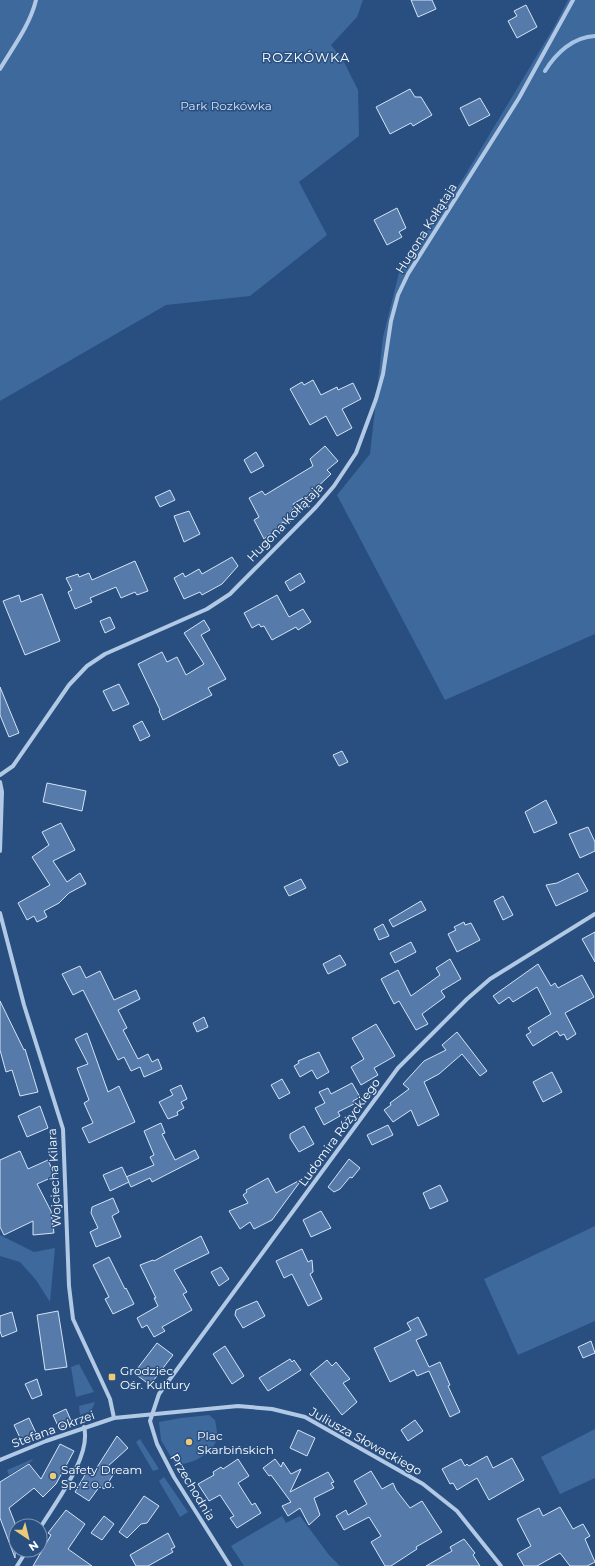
<svg xmlns="http://www.w3.org/2000/svg" width="595" height="1566" font-family="Montserrat,sans-serif">
<style>
.green{fill:#3e699d}
.lines{fill:none;stroke-linecap:round;stroke-linejoin:round}
.stream{stroke:#a6c4e5;stroke-width:4}
.building{fill:#567baa;stroke:#d3e3f5}
.street{stroke:#b1c9e5;stroke-width:4}
.poi-dot{fill:#ecca78;stroke:#294f80;stroke-width:1.5}
.labels{text-anchor:middle;dominant-baseline:central;stroke-width:3;stroke-linejoin:round;paint-order:stroke}
.park-label{font-size:12px;fill:#d3e3f5;stroke:#294f80}
.street-label{font-size:12px;fill:#fff;stroke:#294f80}
.poi-label{font-size:12px;fill:#fff;stroke:#294f80;text-anchor:start}
.neighbourhood-label{font-size:13px;letter-spacing:1px;fill:#fff;stroke:#294f80}
</style>
<rect width="100%" height="100%" fill="#294f80"/>
<g class="green">
<path d="M0,0H363L357,17L331,45L343,60L358,90L359,136L299,182L327,235L250,296L166,305L0,401Z"/>
<path d="M568,0H595V634L445,700L337,495L370,454L383,337L399,273L464,177L554,27Z"/>
<path d="M595,1226V1321L518,1355L484,1279Z"/>
<path d="M0,1235L34,1252L55,1248L50,1302L36,1280L20,1262L0,1256Z"/>
<path d="M79,1364L94,1392L76,1397L71,1367Z"/>
<path d="M95,1402L91,1411L80,1415L79,1406Z"/>
<path d="M209,1415L215,1420C216,1426 218,1434 217,1439C212,1454 190,1466 175,1464L161,1440L159,1422L181,1418Z"/>
<path d="M595,1429V1478L560,1494L541,1457Z"/>
<path d="M140,1439L159,1469L153,1471L136,1442Z"/>
<path d="M33,1459L32,1461L9,1475L7,1470Z"/>
<path d="M164,1477L188,1512L180,1517L159,1481Z"/>
<path d="M282,1516L286,1523L300,1516L329,1555L340,1566H244L231,1546Z"/>
</g>
<g class="lines">
<path class="stream" d="M545,71C556,53 573,37 595,36"/>
</g>
<g class="building">
<path d="M411,0H432L436,9L418,17Z"/>
<path d="M526,5L537,27L517,38L508,21L517,16L514,11Z"/>
<path d="M410,89L415,97H421L432,115L413,126L411,123L390,134L376,107Z"/>
<path d="M480,98L490,115L469,126L460,108Z"/>
<path d="M397,208L406,228L399,232L402,237L387,245L374,220Z"/>
<path d="M313,380L321,395L337,387L338,390L353,383L361,399L342,409L352,428L337,436L326,416L310,425L290,389L302,382L304,385Z"/>
<path d="M325,446L338,461L327,470L331,474L310,494L293,504L295,507L290,512L294,519L286,524L283,522L264,539L254,520L259,517L249,498L262,491L265,495L313,466L310,459Z"/>
<path d="M256,452L264,466L251,473L244,460Z"/>
<path d="M170,490L175,500L160,507L155,497Z"/>
<path d="M189,511L200,534L184,542L174,516Z"/>
<path d="M232,557L238,566L222,584L202,595L200,592L184,599L174,578L183,573L185,577L199,569L202,574Z"/>
<path d="M135,561L148,591L137,595L135,592L121,598L116,587L90,598L92,602L75,609L68,592L72,590L66,578L78,574L79,577L89,573L92,580Z"/>
<path d="M300,573L305,582L290,591L285,582Z"/>
<path d="M42,594L60,641L25,655L3,601L19,595L21,602Z"/>
<path d="M277,595L289,617L303,609L311,622L298,630L296,627L272,640L264,626L261,627L259,624L252,628L244,613Z"/>
<path d="M110,617L115,628L105,633L100,621Z"/>
<path d="M204,620L210,630L201,635L226,679L208,688L212,695L163,720L159,711L160,710L138,664L162,652L167,662L177,657L186,675L204,664L184,633Z"/>
<path d="M119,684L129,704L113,711L103,691Z"/>
<path d="M0,687L19,733L9,737L0,715Z"/>
<path d="M142,721L150,736L140,741L133,726Z"/>
<path d="M342,751L348,762L339,766L333,755Z"/>
<path d="M47,783L86,791L82,811L43,802Z"/>
<path d="M546,800L557,823L534,833L525,812Z"/>
<path d="M61,823L75,850L53,861L67,882L80,873L86,884L69,893L59,903L44,911L47,917L37,922L34,916L27,920L18,903L50,885L32,857L49,845L42,832Z"/>
<path d="M588,827L595,842V851L580,858L569,834Z"/>
<path d="M578,873L588,891L556,906L546,885L557,883Z"/>
<path d="M301,879L306,888L289,896L284,887Z"/>
<path d="M503,896L513,915L503,920L494,901Z"/>
<path d="M421,901L426,910L393,927L389,920Z"/>
<path d="M464,922L465,925L471,923L480,940L457,952L448,934L456,930L454,927Z"/>
<path d="M383,924L389,936L379,940L374,929Z"/>
<path d="M595,932V962L582,939Z"/>
<path d="M411,942L416,952L395,963L390,953Z"/>
<path d="M340,955L346,965L328,974L323,964Z"/>
<path d="M450,959L461,979L441,991L445,997L422,1014L428,1024L416,1030L399,1001L394,1004L381,979L398,970L411,996L440,975L436,968Z"/>
<path d="M538,964L551,986L555,983L558,988L582,975L594,997L565,1013L576,1034L567,1040L564,1034L560,1036L557,1031L533,1046L526,1035L531,1032L528,1028L551,1014L537,987L513,1002L509,997L499,1004L493,996Z"/>
<path d="M80,966L86,978L100,971L114,1000L136,990L140,999L118,1010L127,1028L123,1030L138,1059L148,1054L152,1062L158,1059L162,1069L144,1077L140,1067L131,1071L124,1057L118,1060L83,990L73,995L62,974Z"/>
<path d="M0,1001L24,1050L25,1049L38,1092L20,1096L12,1070L6,1072L0,1050Z"/>
<path d="M204,1017L208,1027L197,1032L193,1023Z"/>
<path d="M376,1024L395,1056L374,1068L378,1075L361,1085L351,1067L364,1059L352,1038Z"/>
<path d="M457,1032L487,1071L480,1076L462,1054L439,1074L424,1082L439,1115L418,1126L411,1110L393,1122L384,1110L391,1105L390,1103L409,1089L403,1084L424,1061L446,1050L442,1045Z"/>
<path d="M87,1033L108,1092L119,1086L135,1122L89,1143L82,1128L93,1123L84,1103L89,1100L77,1068L88,1064L75,1039Z"/>
<path d="M319,1052L329,1072L317,1079L312,1070L300,1077L294,1066L299,1063L298,1061Z"/>
<path d="M552,1072L562,1092L543,1102L533,1082Z"/>
<path d="M282,1079L290,1093L279,1099L271,1085Z"/>
<path d="M352,1083L360,1097L353,1101L354,1104L338,1112L340,1116L324,1125L315,1108L325,1103L319,1092L328,1088L331,1094Z"/>
<path d="M181,1085L187,1099L181,1102L184,1108L177,1112L178,1115L168,1119L159,1102L173,1095L170,1090Z"/>
<path d="M40,1106L48,1128L27,1137L18,1116Z"/>
<path d="M161,1123L165,1133L162,1134L175,1160L195,1150L199,1158L152,1182L150,1178L131,1187L126,1177L154,1165L150,1157L154,1155L144,1131Z"/>
<path d="M388,1125L393,1135L372,1145L367,1135Z"/>
<path d="M304,1126L314,1144L299,1152L290,1138V1134Z"/>
<path d="M20,1151L28,1169L48,1160L55,1176L37,1184L51,1211L54,1233L33,1235V1221L4,1235L0,1227V1160Z"/>
<path d="M349,1159L360,1168L352,1178L350,1177L340,1189L334,1192L328,1187Z"/>
<path d="M122,1167L129,1182L110,1191L103,1175Z"/>
<path d="M268,1178L276,1193L302,1179L272,1220L254,1229L250,1222L240,1229L229,1211L248,1203L243,1195L247,1192L246,1190Z"/>
<path d="M440,1185L448,1201L430,1209L423,1193Z"/>
<path d="M113,1198L119,1212L112,1216L121,1237L96,1247L90,1232L98,1228L91,1213L92,1207Z"/>
<path d="M321,1211L331,1228L311,1237L303,1220Z"/>
<path d="M201,1236L209,1253L174,1270L187,1292L183,1294L192,1310L162,1327L165,1331L154,1337L147,1325L142,1328L137,1318L158,1306L154,1298H156L140,1265L153,1260L154,1261Z"/>
<path d="M302,1249L308,1262L312,1260L313,1272L310,1274L322,1299L308,1306L292,1274L284,1278L276,1261Z"/>
<path d="M109,1257L125,1289L126,1288L134,1304L113,1314L105,1299L109,1297L93,1265Z"/>
<path d="M221,1267L229,1279L219,1286L211,1272Z"/>
<path d="M257,1301L265,1316L243,1328L235,1315L236,1310Z"/>
<path d="M58,1311L67,1367L45,1370L37,1315Z"/>
<path d="M12,1312L17,1331L2,1337L0,1331V1316Z"/>
<path d="M418,1317L427,1335L416,1340L429,1367L440,1362L450,1385L448,1386L460,1412L450,1417L429,1371L417,1376L414,1370L390,1382L374,1348L411,1330L407,1323Z"/>
<path d="M591,1341L595,1353L583,1358L578,1347Z"/>
<path d="M157,1343L173,1355L150,1385L134,1373Z"/>
<path d="M225,1346L244,1376L232,1384L213,1354Z"/>
<path d="M290,1359L292,1362L294,1360L301,1370L268,1391L259,1378Z"/>
<path d="M327,1360L332,1366L336,1362L350,1379L343,1383L357,1402L342,1415L310,1374Z"/>
<path d="M37,1379L42,1395L32,1399L25,1384Z"/>
<path d="M66,1409L72,1423L59,1428L53,1415Z"/>
<path d="M29,1418L36,1433L21,1440L14,1425Z"/>
<path d="M415,1420L423,1431L408,1441L401,1430Z"/>
<path d="M298,1430L315,1438L307,1456L290,1448Z"/>
<path d="M117,1436L128,1448L107,1467L115,1472L104,1489L100,1486L89,1501L75,1492L89,1468L94,1472Z"/>
<path d="M60,1444L74,1451L56,1484L43,1497L34,1488L9,1508L16,1526L15,1558L0,1518V1482L29,1464L41,1479Z"/>
<path d="M487,1456L493,1468L512,1458L524,1480L489,1500L477,1478L457,1490L453,1483L450,1484L442,1469L461,1459L465,1466L467,1464L469,1466Z"/>
<path d="M238,1459L249,1476L238,1483L252,1505L255,1503L261,1513L237,1528L230,1518L234,1516L220,1495L209,1501L198,1484L214,1475L213,1472L221,1467L223,1469Z"/>
<path d="M275,1459L281,1467L283,1462L291,1474L301,1469L290,1492L328,1472L334,1482L331,1483L334,1488L314,1498L320,1515L309,1525L300,1508L288,1516L282,1506L291,1502L271,1475L269,1476L263,1468Z"/>
<path d="M371,1471L382,1489L393,1483L396,1490L410,1508L422,1501L442,1532L416,1547L417,1549L391,1566H385L371,1542L381,1536L369,1517L344,1530L336,1516L346,1510L348,1515L367,1504L354,1481Z"/>
<path d="M144,1496L159,1506L147,1523L141,1524L127,1538L119,1532Z"/>
<path d="M560,1507L573,1529L583,1524L590,1536L585,1539L595,1562L587,1566H570L560,1553L537,1566H524L517,1554L531,1546L517,1519L539,1508L543,1516Z"/>
<path d="M66,1510L85,1524L68,1549L92,1566H33L51,1535L48,1533Z"/>
<path d="M104,1516L114,1524L102,1540L91,1533Z"/>
<path d="M168,1533L175,1547L171,1549L173,1552L148,1566H136L130,1555Z"/>
<path d="M464,1539L475,1553L473,1555L480,1566H426L452,1551L450,1547Z"/>
</g>
<g class="lines">
<g class="street">
<path d="M0,69C13,47 30,25 36,0"/>
<path d="M0,775L13,766L69,685L87,666L105,654L207,609L230,594L316,507L334,486L356,453L376,399L383,374L391,321L398,295L408,274L519,98L573,0"/>
<path d="M0,782L2,792L0,851"/>
<path d="M0,913L24,1005L63,1129L69,1286L73,1319L110,1399L114,1418"/>
<path d="M0,1460L46,1441L114,1418L238,1406L272,1409L305,1417L423,1484L457,1511L501,1566"/>
<path d="M40,1528C55,1503 92,1456 84,1427"/>
<path d="M17,1566L27,1550"/>
<path d="M230,1566L174,1477L157,1444L150,1421L159,1394L398,1068L467,999L490,979L595,914"/>
</g>
</g>
<g class="poi-dot">
<rect x="108" y="1373" width="8" height="8" rx="2"/>
<circle cx="189" cy="1442" r="4"/>
<circle cx="53" cy="1476" r="4"/>
</g>
<g class="labels">
<g class="park-label">
<text x="226" y="105">Park Rozkówka</text>
</g>
<g class="street-label">
<text transform="translate(426 228) rotate(-58)">Hugona Kołłątaja</text>
<text transform="translate(285 522) rotate(-46)">Hugona Kołłątaja</text>
<text transform="translate(339 1132) rotate(-54)">Ludomira Różyckiego</text>
<text transform="translate(54 1178) rotate(-93)">Wojciecha Kilara</text>
<text transform="translate(53 1429) rotate(-20)">Stefana Okrzei</text>
<text transform="translate(366 1441) rotate(29)">Juliusza Słowackiego</text>
<text transform="translate(193 1487) rotate(59)">Przechodnia</text>
</g>
<g class="poi-label">
<text x="120" y="1370">Grodziec<tspan x="120" dy="14">Ośr. Kultury</tspan></text>
<text x="197" y="1435">Plac<tspan x="197" dy="14">Skarbińskich</tspan></text>
<text x="61" y="1469">Safety Dream<tspan x="61" dy="14">Sp. z o. o.</tspan></text>
</g>
<g class="neighbourhood-label">
<text x="306" y="57">ROZKÓWKA</text>
</g>
</g>
<g transform="translate(28 1538) rotate(145)"><circle r="19" fill="#294f80" stroke="#7f95b3"/>
<path d="M0-3L7 15L0 10L-7 15Z" fill="#ecca78"/>
<text y="-6" font-size="11" font-weight="bold" text-anchor="middle" fill="#ffffff">N</text>
</g>
</svg>
